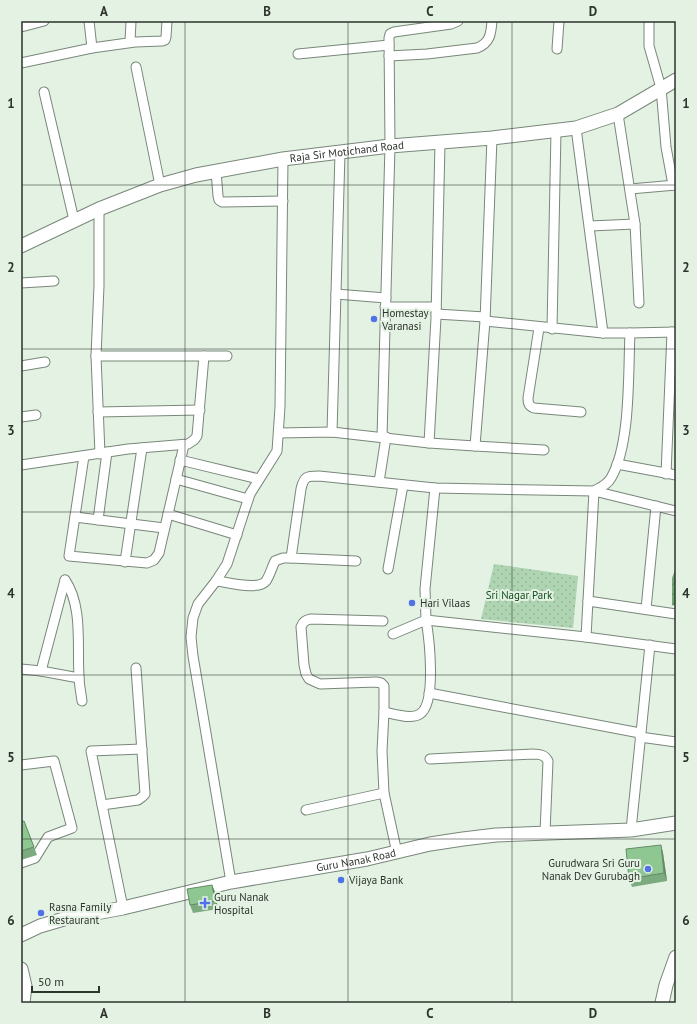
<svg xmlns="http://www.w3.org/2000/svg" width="697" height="1024" font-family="'PT Sans',sans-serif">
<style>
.grass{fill:url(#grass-dots)}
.water{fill:url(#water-waves)}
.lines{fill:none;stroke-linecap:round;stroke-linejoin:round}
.street-casing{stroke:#79877a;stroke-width:11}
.secondary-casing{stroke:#79877a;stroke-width:15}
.street{stroke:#fff;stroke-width:9}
.secondary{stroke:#fff;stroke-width:13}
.wall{fill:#7bab7e}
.shaded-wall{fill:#648b66}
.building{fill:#8fc792;stroke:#648b66}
.grid{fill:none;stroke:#2d332d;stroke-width:1;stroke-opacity:0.55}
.poi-dot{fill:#5072e6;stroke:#e3f2e3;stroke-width:1.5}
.labels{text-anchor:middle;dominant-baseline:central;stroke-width:4;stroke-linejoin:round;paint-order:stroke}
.street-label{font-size:11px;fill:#2d332d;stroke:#e3f2e3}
.poi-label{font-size:11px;fill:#2d332d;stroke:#e3f2e3;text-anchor:start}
.park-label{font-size:11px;fill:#0f4c1b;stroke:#e3f2e3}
.neatline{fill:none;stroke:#2d332d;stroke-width:1.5}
.grid-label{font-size:13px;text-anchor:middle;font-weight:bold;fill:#2d332d}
</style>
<defs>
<pattern id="grass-dots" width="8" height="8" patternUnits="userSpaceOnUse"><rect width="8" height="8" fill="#afd4b1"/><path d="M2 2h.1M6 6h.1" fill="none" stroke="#97b699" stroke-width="1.8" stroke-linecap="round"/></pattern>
<pattern id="water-waves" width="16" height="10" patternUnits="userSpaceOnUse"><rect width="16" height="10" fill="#71a875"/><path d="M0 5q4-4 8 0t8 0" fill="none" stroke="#5d8960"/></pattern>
</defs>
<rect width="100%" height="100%" fill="#e3f2e3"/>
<path class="grass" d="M494,564L578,576L573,628L481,619Z"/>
<path class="water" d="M676,568V606L672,605V578Z"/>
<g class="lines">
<g class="street-casing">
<g id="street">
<path d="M89,21L92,48"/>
<path d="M649,21V46L661,88L666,147L673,185"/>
<path d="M21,27L44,21"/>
<path d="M130,42L131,21"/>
<path d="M557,49L559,21"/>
<path d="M298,54L389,45"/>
<path d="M389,56L427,54L477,48C490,43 491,34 492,21"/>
<path d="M21,63L92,48L135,42L162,41L165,40L166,37L167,21"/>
<path d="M136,67L160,185"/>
<path d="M44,92L74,220"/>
<path d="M618,114L635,224"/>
<path d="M576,128L603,333"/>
<path d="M216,171L218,196L219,200L222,202L283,201"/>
<path d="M630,189L676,185"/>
<path d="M99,209V286L96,356L100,454"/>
<path d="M590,226L635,224L639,303"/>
<path d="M21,283L54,281"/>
<path d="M336,294L386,298"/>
<path d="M385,307H436"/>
<path d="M436,314L485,317"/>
<path d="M539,328L528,398C528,404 529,406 534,408L581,412"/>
<path d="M552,329L556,131"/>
<path d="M630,333L676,332"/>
<path d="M96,356H227"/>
<path d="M21,366L45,362"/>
<path d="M98,412L200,410"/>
<path d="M21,417L36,415"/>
<path d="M332,432L340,153"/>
<path d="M279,433L332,432L429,443L475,446L485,321L492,138"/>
<path d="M382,437L390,146L389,38L390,34L394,32L451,24L458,21"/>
<path d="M429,443L436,318L440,143"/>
<path d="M475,446L544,450"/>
<path d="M84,456L69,556L147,563L154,560L159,553L184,445"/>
<path d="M180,460L259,479"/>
<path d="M617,464L676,475"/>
<path d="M21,465L128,449L188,444L194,440L197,436L204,356"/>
<path d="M666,474L672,332"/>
<path d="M176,479L248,499"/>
<path d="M379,482L386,437"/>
<path d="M435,488L425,589L426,620L586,637L594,491L676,511"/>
<path d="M168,514L237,535"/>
<path d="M75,517L164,528"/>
<path d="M98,520L107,452"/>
<path d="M356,561L291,558L301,489C304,476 307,476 319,476L435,488L594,491C601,487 607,485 611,478C631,444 628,373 630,333H603L485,321"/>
<path d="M125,562L142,448"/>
<path d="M388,569L403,485"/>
<path d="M65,580C83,606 77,646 79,676C79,684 81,693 82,701"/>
<path d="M216,581C228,582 258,591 266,581C270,575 272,567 275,561L283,558H291"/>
<path d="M588,601L676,614"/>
<path d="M646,609L656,506"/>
<path d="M383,621L311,619C305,620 303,622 301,627L304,665L306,674L309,679L320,684L376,682L381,683L384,686V712"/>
<path d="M393,634L426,620C429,637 437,703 420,714C411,720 394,714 384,712L382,751L384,793L397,853"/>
<path d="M586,637L676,649"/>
<path d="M21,669L41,671L79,678"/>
<path d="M41,671L65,580"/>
<path d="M429,693L640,733"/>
<path d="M640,737L676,742"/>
<path d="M430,759L533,754C540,754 545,755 548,761L545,833"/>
<path d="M21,765L54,761L72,828L48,837L35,858L21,863"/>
<path d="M102,805L138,800L142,797L145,794L136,668"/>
<path d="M306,810L384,793"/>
<path d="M631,830L650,645"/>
<path d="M231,882L193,656L191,637L193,618L198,604L216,581L227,564L250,494L277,451L280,407L283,159"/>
<path d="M123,908L91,751L142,749"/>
</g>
</g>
<g class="secondary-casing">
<g id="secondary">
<path id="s1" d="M21,246L99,209L160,185L196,175L283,159L390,146L492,138L576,128L618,114L676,80"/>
<path id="s2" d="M21,935L40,926L64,919L123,908L231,882L367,859L430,844L463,839L496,835L631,830L676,823"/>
<path d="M21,969L25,986L23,1003"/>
<path d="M662,1003L666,985L676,957"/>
</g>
</g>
<use href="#street" class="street"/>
<use href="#secondary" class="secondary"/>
</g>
<g class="wall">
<path d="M24,821L37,855L21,860V822Z"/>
<path d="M661,845L663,853L667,881L632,887L629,879Z"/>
<path d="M212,885L215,892L218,909L193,913L190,905Z"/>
</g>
<g class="shaded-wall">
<path d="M661,845L663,853L667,881L664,873Z"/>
<path d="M212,885L215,892L218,909L215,901Z"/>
</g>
<g class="building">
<path d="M24,821L34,847L21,851V822Z"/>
<path d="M661,845L664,873L629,879L626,849Z"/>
<path d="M212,885L215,901L190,905L187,889Z"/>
</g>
<path class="grid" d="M185,21V1003M348,21V1003M512,21V1003M21,185H676M21,349H676M21,512H676M21,675H676M21,839H676"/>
<g class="poi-dot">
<circle cx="374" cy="319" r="4"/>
<circle cx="412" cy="603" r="4"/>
<circle cx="648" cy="869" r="4"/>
<circle cx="341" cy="880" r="4"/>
<path d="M203 897h4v4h4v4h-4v4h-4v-4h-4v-4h4z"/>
<circle cx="41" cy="913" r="4"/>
</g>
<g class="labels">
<g class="street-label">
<text stroke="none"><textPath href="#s1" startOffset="342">Raja Sir Motichand Road</textPath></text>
<text stroke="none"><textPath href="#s2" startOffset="344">Guru Nanak Road</textPath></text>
</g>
<g class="poi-label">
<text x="382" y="313">Homestay<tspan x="382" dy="13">Varanasi</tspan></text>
<text x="420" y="603">Hari Vilaas</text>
<text x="640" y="863" text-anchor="end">Gurudwara Sri Guru<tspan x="640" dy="13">Nanak Dev Gurubagh</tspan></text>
<text x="349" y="880">Vijaya Bank</text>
<text x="214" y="897">Guru Nanak<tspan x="214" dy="13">Hospital</tspan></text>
<text x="49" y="907">Rasna Family<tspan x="49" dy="13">Restaurant</tspan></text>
</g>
<g class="park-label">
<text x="519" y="595">Sri Nagar Park</text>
</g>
</g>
<rect width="697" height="1024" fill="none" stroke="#e3f2e3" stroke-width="44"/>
<path d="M32 986v6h67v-6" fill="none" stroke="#2d332d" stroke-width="2"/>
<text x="38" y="986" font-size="12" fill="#2d332d" stroke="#e3f2e3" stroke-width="3" paint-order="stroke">50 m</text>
<rect x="22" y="22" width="653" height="980" class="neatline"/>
<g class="grid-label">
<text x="104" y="16">A</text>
<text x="267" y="16">B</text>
<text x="430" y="16">C</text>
<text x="593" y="16">D</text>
<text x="11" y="108">1</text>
<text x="686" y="108">1</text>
<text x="11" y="272">2</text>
<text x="686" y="272">2</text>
<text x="11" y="435">3</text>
<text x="686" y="435">3</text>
<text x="11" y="598">4</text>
<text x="686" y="598">4</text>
<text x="11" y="762">5</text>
<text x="686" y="762">5</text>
<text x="11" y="925">6</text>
<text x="686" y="925">6</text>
<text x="104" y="1018">A</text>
<text x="267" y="1018">B</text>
<text x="430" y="1018">C</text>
<text x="593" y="1018">D</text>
</g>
</svg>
